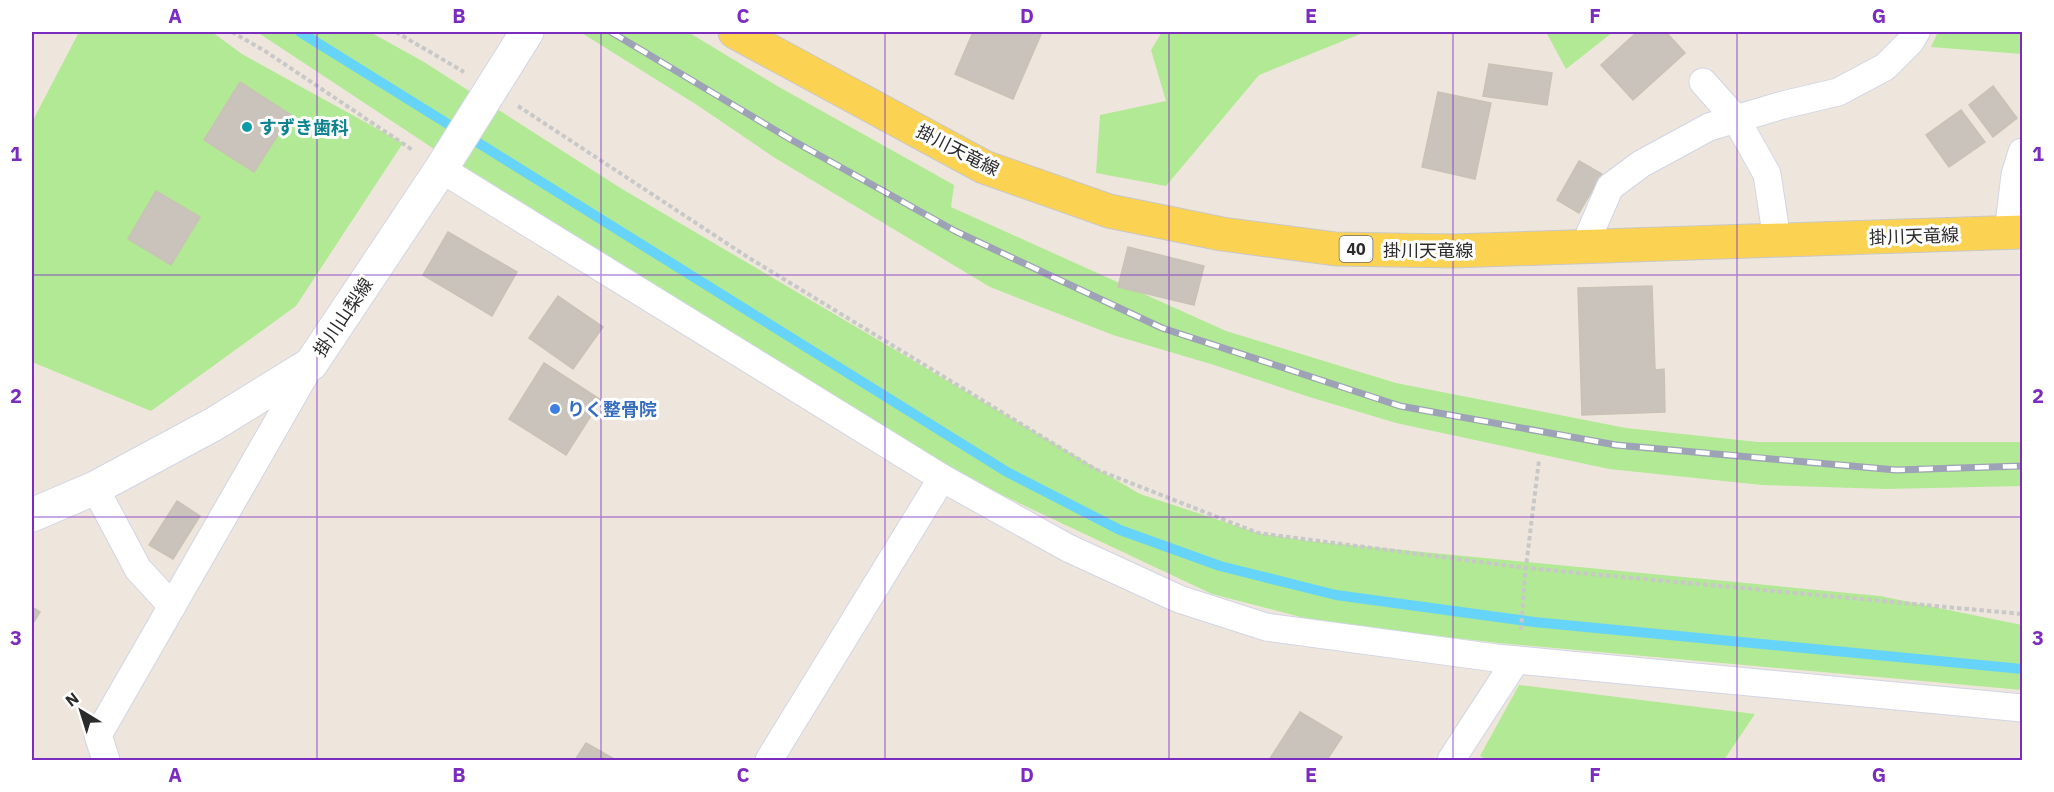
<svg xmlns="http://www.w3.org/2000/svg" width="2054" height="792" font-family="'IBM Plex Sans','Noto Sans JP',sans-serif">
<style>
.green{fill:#b2e994}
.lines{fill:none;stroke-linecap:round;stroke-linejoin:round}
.stream{stroke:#66d4f8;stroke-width:10}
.building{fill:#c9c3bb;stroke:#c9c2b5;stroke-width:1.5}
.minor-casing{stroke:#d1d5e5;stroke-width:29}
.secondary-casing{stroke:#d1d5e5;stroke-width:35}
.primary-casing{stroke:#c8c8c8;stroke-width:35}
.path{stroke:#c8c8c8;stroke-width:4;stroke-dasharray:4.5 3;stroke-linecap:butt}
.minor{stroke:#fff;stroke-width:27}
.secondary{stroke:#fff;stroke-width:33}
.primary{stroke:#fcd253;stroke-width:33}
.rail-casing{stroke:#9ea2b7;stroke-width:7}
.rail{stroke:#fff;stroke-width:4.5;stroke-dasharray:14;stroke-linecap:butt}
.grid{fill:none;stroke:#7b2cbf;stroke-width:1.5;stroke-opacity:0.55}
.culture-dot{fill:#0f9aa8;stroke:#fff;stroke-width:2}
.shop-dot{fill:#3f7fe0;stroke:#fff;stroke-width:2}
.labels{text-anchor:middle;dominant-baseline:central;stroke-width:6;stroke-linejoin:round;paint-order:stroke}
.shield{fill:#fff;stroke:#6b6b6b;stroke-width:1.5}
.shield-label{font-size:16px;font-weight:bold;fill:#2b2b2b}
.culture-label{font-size:18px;font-weight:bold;fill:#0d838f;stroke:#fff;text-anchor:start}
.street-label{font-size:18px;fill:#2b2b2b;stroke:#fff}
.shop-label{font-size:18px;font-weight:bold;fill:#366cbe;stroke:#fff;text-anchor:start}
.neatline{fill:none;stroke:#7b2cbf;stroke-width:2}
.grid-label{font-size:20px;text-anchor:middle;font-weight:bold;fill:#7b2cbf}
</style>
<rect width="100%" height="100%" fill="#eee6dc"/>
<g class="green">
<path d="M79,32H212L242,54L403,143L296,306L151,411L32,362V122Z"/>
<path d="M257,32H370L424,62L622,189L1140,494L1258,533L1309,541L1880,596L2022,625V690L1499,643L1324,623L1212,594L953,472L472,174Z"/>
<path d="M580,32H688L779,87L954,185L951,207L1226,331L1396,383L1626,428L1758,442H2022V486L1886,489L1762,485L1609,469L1396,423L1306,396L1214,365L1113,335L990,287L775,158L697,105Z"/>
<path d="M1162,32H1365L1259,75L1166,186L1096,173L1100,115L1166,101L1151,50Z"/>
<path d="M1546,32H1613L1566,69Z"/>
<path d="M1938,32H2022V54L1931,47Z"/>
<path d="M1519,685L1755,714L1724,760H1487L1480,756Z"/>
</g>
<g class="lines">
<path class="stream" d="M300,32L1007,472L1120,530L1220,566L1336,595L1534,622L2022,669"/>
</g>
<g class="building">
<path d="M973,32H1042L1013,99L955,74Z"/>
<path d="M1637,32H1666L1685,53L1633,100L1601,65Z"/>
<path d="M1489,64L1552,73L1547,105L1483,96Z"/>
<path d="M240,82L291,115L254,172L204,140Z"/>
<path d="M1993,86L2017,118L1993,137L1969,105Z"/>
<path d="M1438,92L1491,103L1475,179L1422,167Z"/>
<path d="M1961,110L1985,142L1949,167L1926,135Z"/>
<path d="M1579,161L1602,174L1579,213L1557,200Z"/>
<path d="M156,191L200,217L171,265L128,239Z"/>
<path d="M448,232L517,272L492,316L423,275Z"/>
<path d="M1128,247L1204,266L1194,305L1118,287Z"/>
<path d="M1652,286L1655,370L1664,369L1665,412L1582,415L1578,288Z"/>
<path d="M558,296L603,327L573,369L529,338Z"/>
<path d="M544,363L601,400L566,455L509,419Z"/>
<path d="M177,501L200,516L173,559L149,545Z"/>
<path d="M32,607L40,612L32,625Z"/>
<path d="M1300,712L1342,737L1327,760H1269Z"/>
<path d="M586,743L616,760H575Z"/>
</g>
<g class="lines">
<g class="minor-casing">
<g id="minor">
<path d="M1703,82L1736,119L1767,174L1777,240"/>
<path d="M441,169L942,478L1068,548L1179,599L1266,627L1496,658L2022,708"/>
<path d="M2008,233L2015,175L2022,152"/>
<path d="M1584,247L1610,187L1641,164L1709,127L1783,105L1838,92L1885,67L1910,42L1916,32"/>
<path d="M95,488L138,569L172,606"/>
<path d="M106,760L98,735L311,364"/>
<path d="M769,760L942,478"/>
<path d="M1451,760L1516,660"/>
</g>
</g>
<g class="secondary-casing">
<path id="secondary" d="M32,515L95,488L214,424L311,364L441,169L527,32"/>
</g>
<g class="primary-casing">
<path id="primary" d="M735,32L984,167L1109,211L1222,234L1336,249L1453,251L2022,232"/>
</g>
<g class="path">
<path d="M232,32L265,51L414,151"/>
<path d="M396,32L464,72"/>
<path d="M518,106L746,256L1095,469L1258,533L1526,568L2022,614"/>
<path d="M1521,630L1525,575L1539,460"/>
</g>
<use href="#minor" class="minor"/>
<use href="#secondary" class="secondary"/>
<use href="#primary" class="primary"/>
<g class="rail-casing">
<path id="rail" d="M611,32L790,139L955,231L1162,328L1400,406L1616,445L1896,470L2022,466"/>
</g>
<use href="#rail" class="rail"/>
</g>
<path class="grid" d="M317,32V760M601,32V760M885,32V760M1169,32V760M1453,32V760M1737,32V760M32,275H2022M32,517H2022"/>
<circle class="culture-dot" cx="247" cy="127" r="6"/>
<circle class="shop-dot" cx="555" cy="409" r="6"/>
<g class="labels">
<rect class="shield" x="1339.5" y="236" width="33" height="26" rx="4.5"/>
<g class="shield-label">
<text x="1356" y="249">40</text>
</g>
<g class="culture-label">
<text x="259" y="127">すずき歯科</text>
</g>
<g class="street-label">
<text transform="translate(958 150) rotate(27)">掛川天竜線</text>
<text transform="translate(1914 236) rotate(-2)">掛川天竜線</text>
<text x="1428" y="250">掛川天竜線</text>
<text transform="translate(343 317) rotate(-56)">掛川山梨線</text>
</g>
<g class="shop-label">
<text x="567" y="409">りく整骨院</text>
</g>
</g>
<rect width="2054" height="792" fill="none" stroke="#ffffff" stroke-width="66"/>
<g transform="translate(81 711) rotate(322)" stroke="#ffffff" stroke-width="4.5" paint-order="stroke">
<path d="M0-4.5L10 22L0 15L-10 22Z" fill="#2b2b2b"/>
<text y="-9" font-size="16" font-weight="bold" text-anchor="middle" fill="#2b2b2b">N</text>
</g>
<rect x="33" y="33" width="1988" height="726" class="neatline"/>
<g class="grid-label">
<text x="175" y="23">A</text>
<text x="459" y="23">B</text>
<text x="743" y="23">C</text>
<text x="1027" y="23">D</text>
<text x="1311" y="23">E</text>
<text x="1595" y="23">F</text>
<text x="1879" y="23">G</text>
<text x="16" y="161">1</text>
<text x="2038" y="161">1</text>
<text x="16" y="403">2</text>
<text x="2038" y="403">2</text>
<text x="16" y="645">3</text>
<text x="2038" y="645">3</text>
<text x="175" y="782">A</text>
<text x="459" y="782">B</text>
<text x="743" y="782">C</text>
<text x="1027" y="782">D</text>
<text x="1311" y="782">E</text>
<text x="1595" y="782">F</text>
<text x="1879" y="782">G</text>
</g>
</svg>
